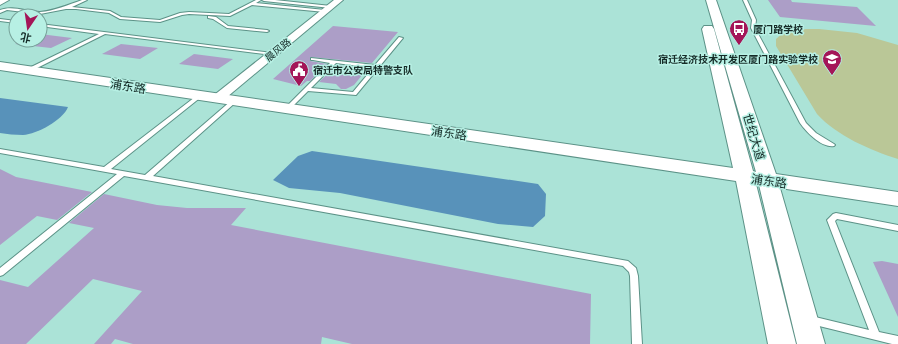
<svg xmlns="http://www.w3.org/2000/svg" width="898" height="344" font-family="'PT Sans','Noto Sans SC',sans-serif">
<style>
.green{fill:#bac797}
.water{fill:#5892ba}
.building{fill:#ac9ec7}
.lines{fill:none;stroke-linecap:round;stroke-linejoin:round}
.service-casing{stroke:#5c9287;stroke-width:2}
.minor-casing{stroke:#5c9287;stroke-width:2}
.tertiary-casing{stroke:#5c9287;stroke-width:2}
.service{fill:#fff;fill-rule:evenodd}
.minor{fill:#fff;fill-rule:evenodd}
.tertiary{fill:#fff;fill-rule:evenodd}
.labels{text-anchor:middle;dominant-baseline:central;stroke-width:3;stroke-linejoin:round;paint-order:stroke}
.far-poi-label{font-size:10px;font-weight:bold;fill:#152b27;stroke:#b7f0e4;text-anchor:start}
.far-street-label{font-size:10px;fill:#152b27;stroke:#b7f0e4}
.street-label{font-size:12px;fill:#152b27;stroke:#b7f0e4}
</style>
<rect width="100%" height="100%" fill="#abe3d7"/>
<path class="green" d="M819,29L857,33L898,45V159C870,150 837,136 817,114L776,46V39C786,28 805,29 819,29Z"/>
<g class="water">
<path d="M0,98L68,107C63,120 37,134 23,135C15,135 7,134 0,133Z"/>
<path d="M312,151L538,184L546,194L545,216L533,227L498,224L340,193L289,188L273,180L298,156Z"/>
</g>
<g class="building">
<path d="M768,0H791L792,2L857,7L876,26L780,17Z"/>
<path d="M333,26L398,32L372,63L311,57L310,58V61L327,64L310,81H307L301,86L273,79Z"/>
<path d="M40,34L72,38L51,48L15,44L24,40H40Z"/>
<path d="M121,44L158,48L140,59L102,54Z"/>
<path d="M194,54L233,59L218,69L179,64Z"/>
<path d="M337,65L367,69L354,85L346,89H341L336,84L319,82Z"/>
<path d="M0,169L16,177L92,192L57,220L37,216L0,245Z"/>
<path d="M104,194L157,205L187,208H246L231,225L591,294L590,344H352L322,337L321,344H133L115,339L111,344H94L142,291L93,279L26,344H0V280L28,287L94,228L69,223Z"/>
<path d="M882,261L898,264V317L873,262Z"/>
</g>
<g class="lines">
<g class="service-casing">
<g id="service">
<path d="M82,0H87L72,7L110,11L121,17L160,20L180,13L189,12L229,14L256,0H261L256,3L325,10L327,11L325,12L252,5L230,16L189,14L182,15L160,22L120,19L109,13L76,9H66L40,14L7,10L0,13V10C13,5 26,12 40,12C54,11 68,5 82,0Z"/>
<path d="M262,0H275L331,6L333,7L331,8L264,1Z"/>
<path d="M743,0H747L756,20L755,28L806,123L816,133L834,144L835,145L834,146C822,148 807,133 800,123L751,28L752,20Z"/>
<path d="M208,16L216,17L228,26L267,30L269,31L267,32L227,28L213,19L208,18Z"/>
<path d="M0,19L16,21V23L0,21Z"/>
<path d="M40,24L273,53L275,54L273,55L105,34L31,71H27V69L99,34L40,26Z"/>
<path d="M399,37L403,38L356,95L308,91L289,110L287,111L284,109L330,63L313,60H311V58L375,65ZM336,63L373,68L353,92L311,88Z"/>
<path d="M199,94L202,96L201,97L111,169L145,175L232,100H236V102L153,176L628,261L636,268L638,276L642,344H632L630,276L629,272L623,266L124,176L3,275L0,276V268L117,174L0,153V149L104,167Z"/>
<path d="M836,213L898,225V231L837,219L835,221L879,332L898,336V344H892L876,340L811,324L808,323L806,320L808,317L811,316L869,330L827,220L833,214Z"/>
</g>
</g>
<g class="minor-casing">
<g id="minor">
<path d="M0,0H9L0,5Z"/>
<path d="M334,0H343L221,102H213L211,99L213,96Z"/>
</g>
</g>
<g class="tertiary-casing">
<path id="tertiary" d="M706,0H716L776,174L898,192V206L780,188L825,344H797L759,185L756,184L796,344H768L736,181L0,70V62L733,168L702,29L704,26H712L714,29L753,171L756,172Z"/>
</g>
<use href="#service" class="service"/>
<use href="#minor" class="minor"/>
<use href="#tertiary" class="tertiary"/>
</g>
<defs>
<g id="bus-pin" transform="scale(1)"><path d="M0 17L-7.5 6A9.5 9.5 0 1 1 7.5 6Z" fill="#a41558" stroke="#b7f0e4"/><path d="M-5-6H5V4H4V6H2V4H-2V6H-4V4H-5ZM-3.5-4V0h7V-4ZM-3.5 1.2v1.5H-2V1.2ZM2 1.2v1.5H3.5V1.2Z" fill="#fff"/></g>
<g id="school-pin" transform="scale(1)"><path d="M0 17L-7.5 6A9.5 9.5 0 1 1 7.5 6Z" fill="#a41558" stroke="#b7f0e4"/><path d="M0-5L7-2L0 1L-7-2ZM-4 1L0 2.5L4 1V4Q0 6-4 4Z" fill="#fff"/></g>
<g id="civic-pin" transform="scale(1)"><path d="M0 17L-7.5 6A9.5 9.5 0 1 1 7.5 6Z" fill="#a41558" stroke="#b7f0e4"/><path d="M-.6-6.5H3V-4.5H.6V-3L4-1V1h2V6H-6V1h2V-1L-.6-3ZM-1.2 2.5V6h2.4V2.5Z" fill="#fff"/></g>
</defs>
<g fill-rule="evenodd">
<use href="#bus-pin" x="739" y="29"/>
<use href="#school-pin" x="832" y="59"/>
<use href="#civic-pin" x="299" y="70"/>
</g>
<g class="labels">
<g class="far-poi-label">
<text x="753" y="29">厦门路学校</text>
<text x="818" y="59" text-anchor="end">宿迁经济技术开发区厦门路实验学校</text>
<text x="313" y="70">宿迁市公安局特警支队</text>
</g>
<g class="far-street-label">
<text transform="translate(278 50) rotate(-39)">晨风路</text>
</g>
<g class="street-label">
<text transform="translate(128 86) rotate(9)">浦东路</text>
<text transform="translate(449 133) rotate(8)">浦东路</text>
<text transform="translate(754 137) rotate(73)">世纪大道</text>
<text transform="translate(769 181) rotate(8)">浦东路</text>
</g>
</g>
<g transform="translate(28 28) rotate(193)"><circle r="19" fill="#b7f0e4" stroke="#76a198"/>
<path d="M0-3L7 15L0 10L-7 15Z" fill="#a41558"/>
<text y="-6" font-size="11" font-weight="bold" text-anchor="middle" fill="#152b27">北</text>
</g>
</svg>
